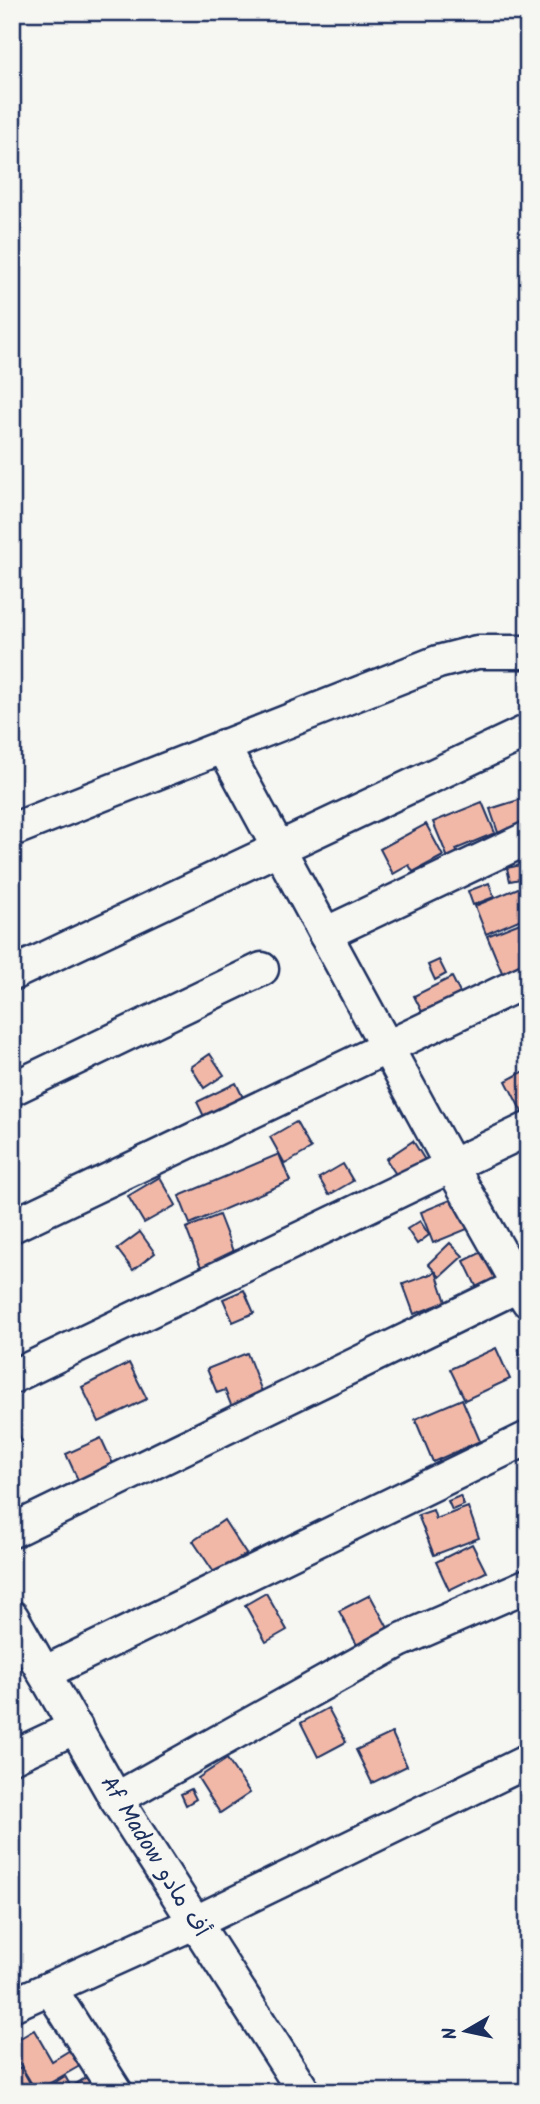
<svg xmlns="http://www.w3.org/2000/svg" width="540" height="2104" font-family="Kalam,'Playpen Sans Arabic',sans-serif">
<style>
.building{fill:#f1b8a8;stroke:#1b2f5e;stroke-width:2}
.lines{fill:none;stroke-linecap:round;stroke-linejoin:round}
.minor-casing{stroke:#1b2f5e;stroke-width:37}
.minor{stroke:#f6f6f2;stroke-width:32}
.labels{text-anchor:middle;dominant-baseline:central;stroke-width:5;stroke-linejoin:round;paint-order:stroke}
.street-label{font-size:23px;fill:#1b2f5e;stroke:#f6f6f2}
</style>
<rect width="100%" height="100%" fill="#f6f6f2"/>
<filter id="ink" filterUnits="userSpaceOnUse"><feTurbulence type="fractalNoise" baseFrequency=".0143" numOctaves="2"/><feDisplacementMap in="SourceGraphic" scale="14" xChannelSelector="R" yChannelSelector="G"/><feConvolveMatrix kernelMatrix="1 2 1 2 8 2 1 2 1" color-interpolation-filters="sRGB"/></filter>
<g filter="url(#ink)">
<g class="building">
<path d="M528,797V842L504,850L490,809Z"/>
<path d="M482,802L495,833L456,849L460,859L450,863L433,822Z"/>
<path d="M426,824L443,856L413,872L409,865L393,874L380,849Z"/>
<path d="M521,865L525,878L510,881L507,868Z"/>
<path d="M489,883L494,897L473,905L468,891Z"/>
<path d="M523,886L528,896V916L486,934L475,906Z"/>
<path d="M528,920V945L525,947L528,953V985L510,992L487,936Z"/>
<path d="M439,960L446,974L435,980L428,965Z"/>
<path d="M452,977L467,1007L429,1026L414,996Z"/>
<path d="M210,1054L224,1075L204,1088L191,1067Z"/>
<path d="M528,1069V1121L527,1122L506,1081Z"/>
<path d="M236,1083L251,1114L212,1133L197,1102Z"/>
<path d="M296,1122L311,1149L285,1164L270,1137Z"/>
<path d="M413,1141L435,1176L408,1193L386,1159Z"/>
<path d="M279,1154L290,1181L190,1224L179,1196Z"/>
<path d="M343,1164L353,1181L329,1195L319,1178Z"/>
<path d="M160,1177L176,1205L144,1223L128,1196Z"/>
<path d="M470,1192L482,1223L433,1243L421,1212Z"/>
<path d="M219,1215L234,1254L201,1267L186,1228Z"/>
<path d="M420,1221L429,1235L417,1244L407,1229Z"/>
<path d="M140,1232L155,1253L133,1270L117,1249Z"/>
<path d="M450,1243L463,1256L440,1277L428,1264Z"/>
<path d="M496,1245L510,1274L478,1290L464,1261Z"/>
<path d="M436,1272L446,1302L414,1314L403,1284Z"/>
<path d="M244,1290L254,1313L233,1322L223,1299Z"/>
<path d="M496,1348L510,1379L465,1400L450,1369Z"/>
<path d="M247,1353L268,1407L237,1420L225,1390L217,1393L207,1369Z"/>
<path d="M129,1363L147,1399L99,1422L82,1387Z"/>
<path d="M462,1399L480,1441L433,1462L415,1419Z"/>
<path d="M12,1421L22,1441L12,1445Z"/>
<path d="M101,1438L119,1477L84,1493L66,1454Z"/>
<path d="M460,1496L464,1505L452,1510L448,1501Z"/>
<path d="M468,1507L479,1538L434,1555L418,1515L433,1510L436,1519Z"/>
<path d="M224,1520L246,1554L215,1574L193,1541Z"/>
<path d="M472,1544L486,1572L449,1590L436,1562Z"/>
<path d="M266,1593L287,1630L266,1642L245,1605Z"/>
<path d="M370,1595L388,1628L357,1645L339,1611Z"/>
<path d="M328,1708L346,1742L318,1757L301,1723Z"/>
<path d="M392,1733L407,1766L372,1783L356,1750Z"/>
<path d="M227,1759L250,1793L220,1813L198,1778Z"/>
<path d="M191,1789L196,1799L186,1805L181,1794Z"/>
<path d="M34,2030L52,2061L75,2047L85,2063L36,2091L12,2051V2043Z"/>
<path d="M21,2067L35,2092H12V2071Z"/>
<path d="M65,2076L71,2087L87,2077L96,2092H40Z"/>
</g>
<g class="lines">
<g class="minor-casing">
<g id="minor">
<path d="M223,746L452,1167L528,1301"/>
<path d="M12,830L438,662L477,652H528"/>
<path d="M325,934L528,838"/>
<path d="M12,974L528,731"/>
<path d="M12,1089L262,969"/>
<path d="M12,1226L528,980"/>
<path d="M12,1377L528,1129"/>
<path d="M12,1531L528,1281"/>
<path d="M12,1617L116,1799L304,2092"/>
<path d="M44,1673L528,1438"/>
<path d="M12,1757L76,1727"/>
<path d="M116,1799L399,1641L528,1585"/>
<path d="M50,1988L116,2092"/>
<path d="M12,2005L194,1923L528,1761"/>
</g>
</g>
<use href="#minor" class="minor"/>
</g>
</g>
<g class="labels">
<g class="street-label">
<text transform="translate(154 1857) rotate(58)">Af Madow أف مادو</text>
</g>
</g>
<rect width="540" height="2104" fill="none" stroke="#f6f6f2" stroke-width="42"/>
<rect x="21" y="21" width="498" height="2062" fill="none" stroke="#1b2f5e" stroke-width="2.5" filter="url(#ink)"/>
<g transform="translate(466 2031) rotate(261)" stroke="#f6f6f2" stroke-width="5" paint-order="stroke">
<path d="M0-5L12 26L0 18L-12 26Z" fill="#1b2f5e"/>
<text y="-10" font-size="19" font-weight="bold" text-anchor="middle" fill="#1b2f5e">N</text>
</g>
</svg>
